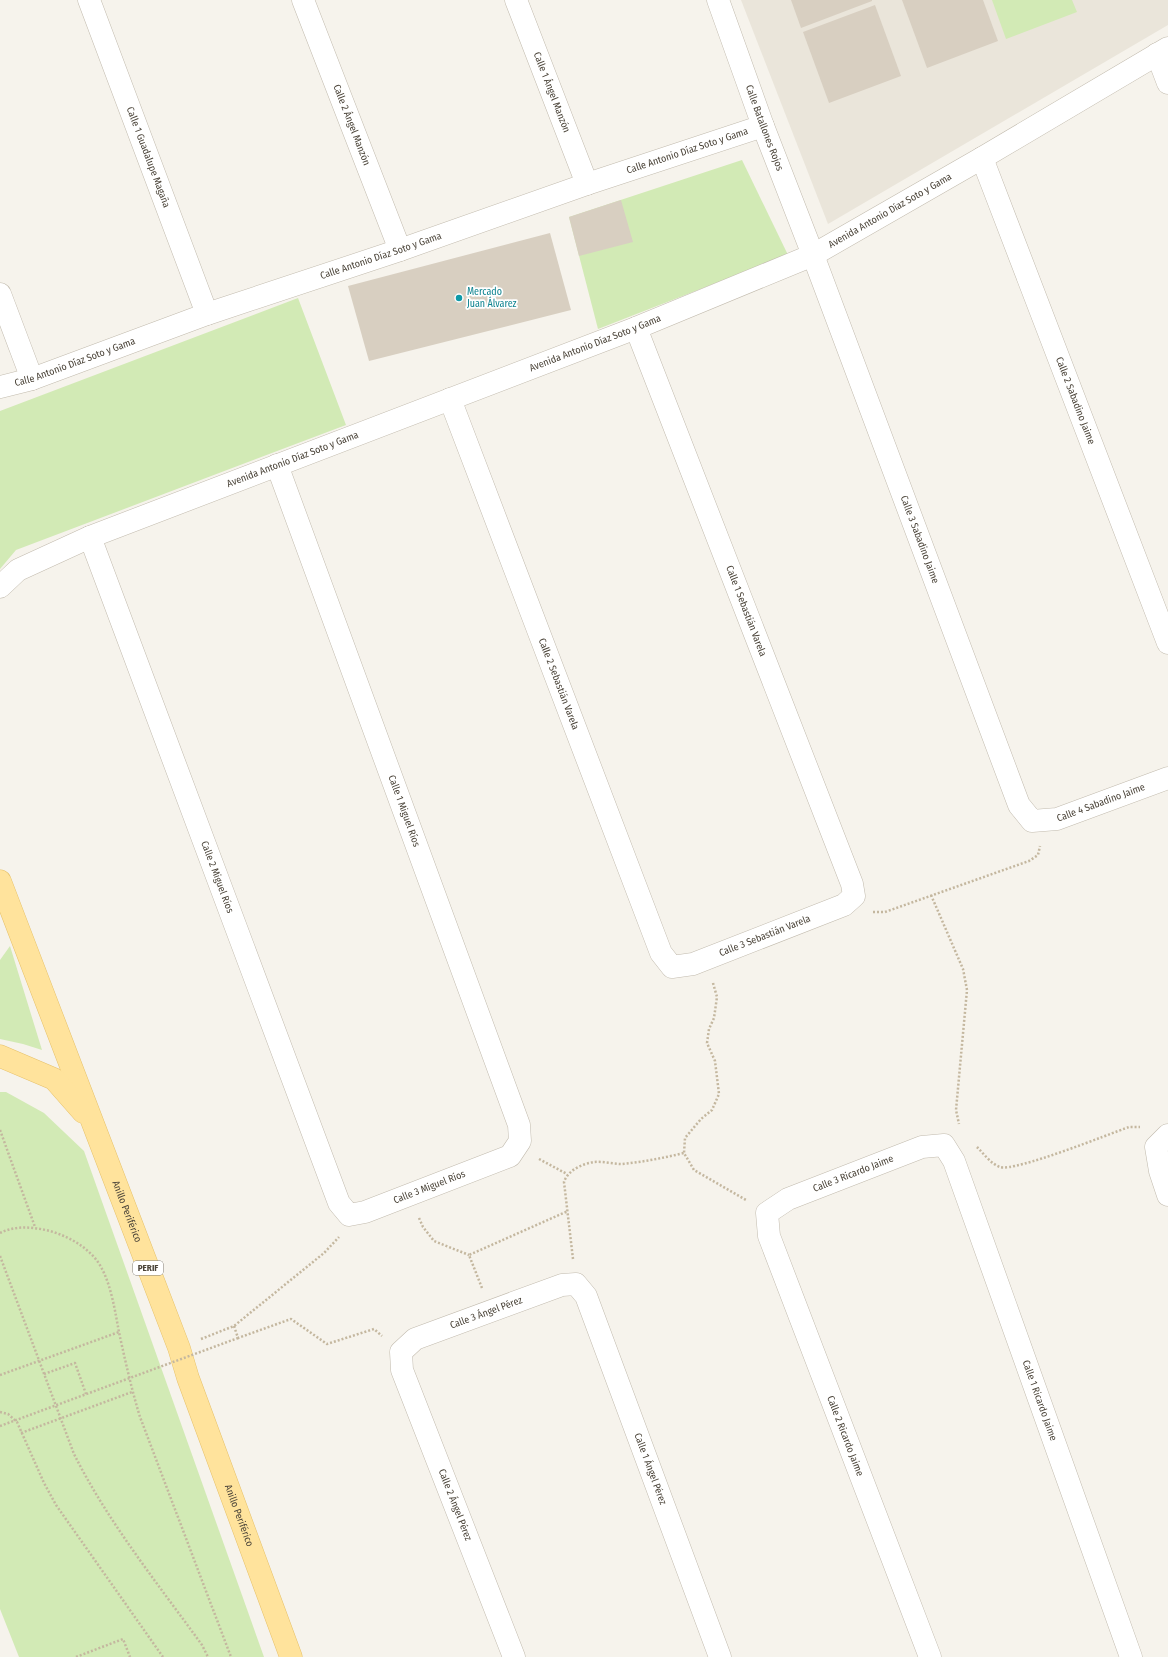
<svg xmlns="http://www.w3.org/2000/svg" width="1168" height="1657" font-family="'Fira Sans Condensed',sans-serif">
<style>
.residential{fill:#eae5da}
.green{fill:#d2eab5}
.building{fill:#d8cfc1}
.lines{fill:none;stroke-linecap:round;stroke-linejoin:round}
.street-casing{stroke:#c2bbae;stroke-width:23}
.primary-casing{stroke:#e6c16a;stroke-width:23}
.path{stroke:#c4b79f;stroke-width:2.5;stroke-dasharray:2 2;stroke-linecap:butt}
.street{stroke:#fff;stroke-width:22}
.primary{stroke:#ffe39c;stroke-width:22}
.path-bridge{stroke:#c4b79f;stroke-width:2.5;stroke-dasharray:2 2;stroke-linecap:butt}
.culture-dot{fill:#0f9aa8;stroke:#fff;stroke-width:1.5}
.labels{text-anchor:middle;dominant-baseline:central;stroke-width:3.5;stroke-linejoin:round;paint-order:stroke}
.shield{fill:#fff;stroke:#817c74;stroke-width:1}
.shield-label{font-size:9px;font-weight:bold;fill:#4b4439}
.street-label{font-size:10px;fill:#4b4439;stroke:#fff}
.culture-label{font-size:10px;fill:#0d838f;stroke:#fff;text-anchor:start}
</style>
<rect width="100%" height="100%" fill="#f6f3ec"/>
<path class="residential" d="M741,0H1168V25L828,224Z"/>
<g class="green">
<path d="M992,0H1072L1077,12L1006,39Z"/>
<path d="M742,160L788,255L598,329L569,217Z"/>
<path d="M298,298L346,425L16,550L0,569V411Z"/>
<path d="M10,946L42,1050L23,1044L0,1039V960Z"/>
<path d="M0,1092H6L44,1113L84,1151L264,1657H19L0,1609Z"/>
</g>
<g class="building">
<path d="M791,0H872V1L801,28Z"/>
<path d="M902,0H983L998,41L927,68Z"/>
<path d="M875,5L901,76L829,103L803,32Z"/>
<path d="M621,200L633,242L579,256L569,217Z"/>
<path d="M550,233L571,310L369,361L348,286Z"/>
</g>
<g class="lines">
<g class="street-casing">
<g id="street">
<path id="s1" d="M89,0L207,314"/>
<path id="s2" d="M303,0L400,250"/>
<path id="s3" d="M516,0L587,184"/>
<path id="s4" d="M718,0L763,126L813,255L1019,805L1032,821L1057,819L1168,778"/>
<path d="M1157,54L1168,83"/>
<path id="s5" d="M982,158L1168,643"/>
<path d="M0,294L32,379"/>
<path id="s6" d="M0,387L32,379L207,314L400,250L587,184L763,126"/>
<path id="s7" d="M450,399L661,953L672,967L693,964L844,905L854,896L852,884L636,328"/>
<path id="s8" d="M90,537L339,1203L349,1215L365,1212L510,1156L520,1141L519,1125L277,465"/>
<path id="s9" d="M0,587L18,570L90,537L636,328L813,255L982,158L1168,48"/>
<path d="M1168,1135L1156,1147L1160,1171L1168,1195"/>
<path id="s10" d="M514,1657L402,1370L401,1352L415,1339L562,1285L576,1284L586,1296L720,1657"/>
<path id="s11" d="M930,1657L769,1236L767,1213L788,1199L922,1147L944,1145L954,1161L1131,1657"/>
</g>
</g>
<g class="primary-casing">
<g id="primary">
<path id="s12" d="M0,881L179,1348L188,1378L291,1657"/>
<path d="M0,1056L54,1079L83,1112"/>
</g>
</g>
<g class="path">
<path d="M931,895L963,969L967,990L956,1110L959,1124"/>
<path d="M873,912H885L1029,861L1038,855L1040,846"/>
<path d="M713,983L717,997L714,1018L709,1029L707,1043L715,1061L719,1094L712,1110L701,1119L685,1138L684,1153L694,1170L746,1200"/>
<path d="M0,1130L35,1227"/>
<path d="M977,1147C984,1154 991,1164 1000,1167C1015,1172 1109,1134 1129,1127H1140"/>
<path d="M539,1159L567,1174"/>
<path d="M419,1218L423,1227L434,1241L469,1255"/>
<path d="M0,1233C16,1225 33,1227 50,1231C67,1236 82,1244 94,1257C111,1276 115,1313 120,1337C126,1364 132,1391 140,1417L231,1657"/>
<path d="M0,1256L74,1454C108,1522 158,1584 202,1645L208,1657"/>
<path d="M573,1259L564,1182C568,1170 582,1164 594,1162C603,1161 613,1164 622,1164C643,1162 663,1158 684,1153"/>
<path d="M482,1288L469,1255L568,1211"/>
<path d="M234,1326L238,1338L291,1319L327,1344L374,1329L382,1336"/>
<path d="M201,1339L234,1326L324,1253L339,1237"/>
<path d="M44,1374L75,1363L86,1394"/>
<path d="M0,1375L119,1332"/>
<path d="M0,1412L8,1414L17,1422L44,1483L56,1505L163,1657"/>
<path d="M21,1433L132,1392"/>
<path d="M76,1657L123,1639L130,1657"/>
</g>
<use href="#street" class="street"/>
<use href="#primary" class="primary"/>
<path class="path-bridge" d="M0,1426L238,1338"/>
</g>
<circle class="culture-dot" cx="459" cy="298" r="4"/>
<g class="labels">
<rect class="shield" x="133" y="1261" width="30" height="14" rx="3"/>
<g class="shield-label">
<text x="148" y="1268">PERIF</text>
</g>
<g class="street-label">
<text stroke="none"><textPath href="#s3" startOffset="99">Calle 1 Ángel Manzón</textPath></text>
<text stroke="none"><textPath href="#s2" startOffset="134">Calle 2 Ángel Manzón</textPath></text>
<text stroke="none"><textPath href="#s4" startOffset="136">Calle Batallones Rojos</textPath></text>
<text stroke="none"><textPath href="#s6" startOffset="727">Calle Antonio Díaz Soto y Gama</textPath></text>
<text stroke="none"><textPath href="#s1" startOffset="168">Calle 1 Guadalupe Magaña</textPath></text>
<text stroke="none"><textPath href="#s9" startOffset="969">Avenida Antonio Díaz Soto y Gama</textPath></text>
<text stroke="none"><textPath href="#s6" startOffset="403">Calle Antonio Díaz Soto y Gama</textPath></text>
<text stroke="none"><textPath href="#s9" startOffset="645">Avenida Antonio Díaz Soto y Gama</textPath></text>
<text stroke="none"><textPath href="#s6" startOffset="79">Calle Antonio Díaz Soto y Gama</textPath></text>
<text stroke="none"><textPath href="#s5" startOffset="260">Calle 2 Sabadino Jaime</textPath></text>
<text stroke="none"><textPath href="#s9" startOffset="321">Avenida Antonio Díaz Soto y Gama</textPath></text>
<text stroke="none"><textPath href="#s4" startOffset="576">Calle 3 Sabadino Jaime</textPath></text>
<text transform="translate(746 611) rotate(69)">Calle 1 Sebastián Varela</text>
<text stroke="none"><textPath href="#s7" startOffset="305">Calle 2 Sebastián Varela</textPath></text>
<text stroke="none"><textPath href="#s4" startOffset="952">Calle 4 Sabadino Jaime</textPath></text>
<text transform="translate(404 811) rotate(70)">Calle 1 Miguel Ríos</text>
<text stroke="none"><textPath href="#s8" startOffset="363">Calle 2 Miguel Ríos</textPath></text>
<text stroke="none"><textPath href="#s7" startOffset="709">Calle 3 Sebastián Varela</textPath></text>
<text stroke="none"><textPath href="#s11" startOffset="569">Calle 3 Ricardo Jaime</textPath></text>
<text stroke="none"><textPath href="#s8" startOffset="812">Calle 3 Miguel Ríos</textPath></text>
<text stroke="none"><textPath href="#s12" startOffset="354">Anillo Periférico</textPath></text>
<text stroke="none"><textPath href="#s10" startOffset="421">Calle 3 Ángel Pérez</textPath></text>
<text stroke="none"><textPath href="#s11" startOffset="938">Calle 1 Ricardo Jaime</textPath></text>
<text transform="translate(845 1436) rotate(69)">Calle 2 Ricardo Jaime</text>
<text stroke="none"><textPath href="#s10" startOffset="716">Calle 1 Ángel Pérez</textPath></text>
<text transform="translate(455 1505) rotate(69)">Calle 2 Ángel Pérez</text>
<text stroke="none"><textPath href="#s12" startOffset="678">Anillo Periférico</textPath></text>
</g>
<g class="culture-label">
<text x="467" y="292">Mercado<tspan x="467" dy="12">Juan Álvarez</tspan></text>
</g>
</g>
</svg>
